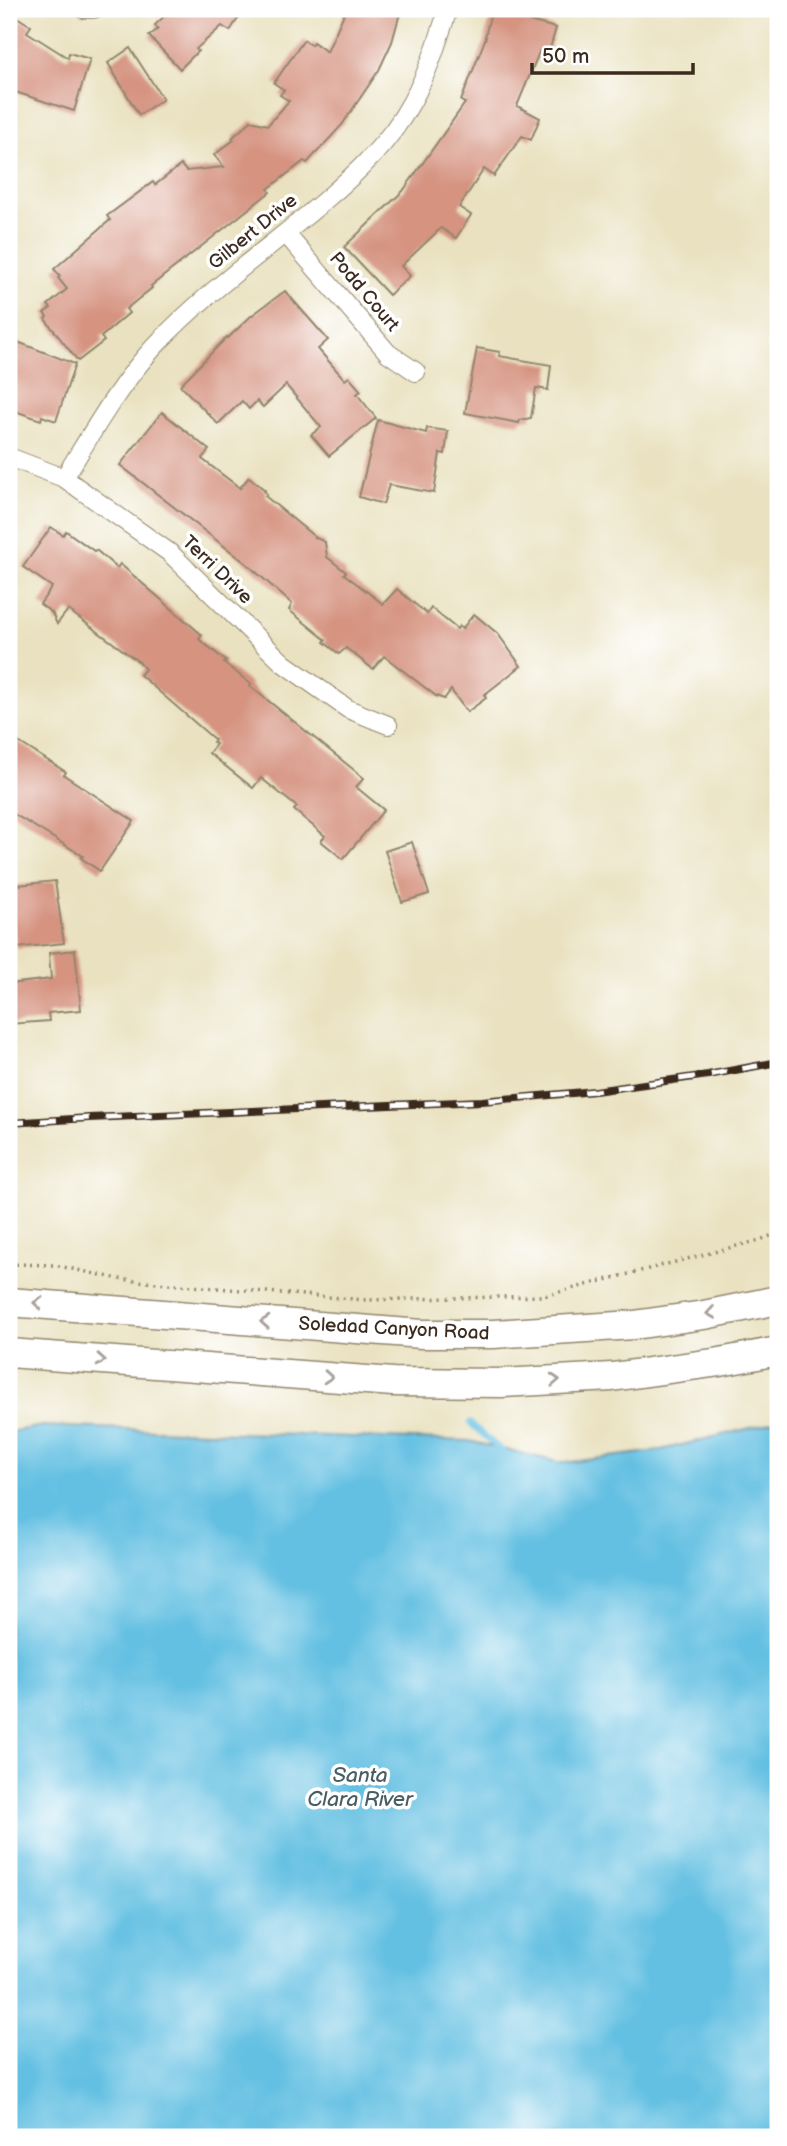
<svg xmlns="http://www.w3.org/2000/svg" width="787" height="2146" font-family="'Balsamiq Sans',sans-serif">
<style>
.water{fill:#64c0e2;stroke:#507580;stroke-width:2}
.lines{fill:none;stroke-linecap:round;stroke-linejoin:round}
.stream{stroke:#64c0e2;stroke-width:6}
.building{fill:#d59380}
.minor-casing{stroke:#92866e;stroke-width:20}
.primary-casing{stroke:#92866e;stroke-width:31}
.path{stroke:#92866e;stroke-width:3.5;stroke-dasharray:2 5;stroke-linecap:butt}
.minor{stroke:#fff;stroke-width:18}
.primary{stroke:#fff;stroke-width:28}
.rail-casing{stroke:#3b2a1e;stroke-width:8}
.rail{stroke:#fff;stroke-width:5;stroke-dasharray:16;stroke-linecap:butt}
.oneway{stroke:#a79f9a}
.labels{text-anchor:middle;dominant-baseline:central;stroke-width:7;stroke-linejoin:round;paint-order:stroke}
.street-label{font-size:19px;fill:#3b2a1e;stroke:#fff}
.water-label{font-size:21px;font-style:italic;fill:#495e63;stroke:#fff}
</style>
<rect width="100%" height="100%" fill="#fff"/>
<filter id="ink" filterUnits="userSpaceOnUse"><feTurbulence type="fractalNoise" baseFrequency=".0143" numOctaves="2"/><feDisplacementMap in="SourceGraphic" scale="14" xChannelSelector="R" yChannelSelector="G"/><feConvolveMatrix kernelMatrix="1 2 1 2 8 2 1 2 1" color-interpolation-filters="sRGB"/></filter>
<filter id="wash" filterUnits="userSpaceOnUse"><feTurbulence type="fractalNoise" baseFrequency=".00686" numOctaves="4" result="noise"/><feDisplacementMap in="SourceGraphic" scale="28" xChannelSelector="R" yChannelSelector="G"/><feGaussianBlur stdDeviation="1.57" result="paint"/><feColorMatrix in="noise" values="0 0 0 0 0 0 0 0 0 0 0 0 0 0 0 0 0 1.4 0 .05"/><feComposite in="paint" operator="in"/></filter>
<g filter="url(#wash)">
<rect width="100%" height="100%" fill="#e9e1bf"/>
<path class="water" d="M778,1421V2137H9V1432L42,1426L469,1441L562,1463L657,1451Z"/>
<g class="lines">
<path class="stream" d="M470,1423L502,1451"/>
</g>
<g id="blocks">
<g class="building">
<path d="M172,9H244L230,31L222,26L196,49L198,51L180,69L149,36L158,29L155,25Z"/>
<path d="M346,9H400V13L392,42L379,70L342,125L307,163L304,161L268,189L270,192L151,286L152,288L126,309L129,313L101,337L104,341L78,361L45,319L47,317L44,313L51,308L48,305L67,289L58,278L60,276L54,269L110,220L107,216L153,182L155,185L181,165L186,171L224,167L214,155L234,140L232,138L251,121L268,125L289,101L280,95L284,90L274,83L304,40L311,45L313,42L327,52Z"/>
<path d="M9,12L31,26L27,32L68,58L69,53L90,59L74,111L9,90Z"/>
<path d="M494,12L556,28L549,52L540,50L517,106L540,118L531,140L522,136L494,176L484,169L459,207L471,215L456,238L441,228L401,266L410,276L389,295L344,247L403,191L465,103L461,101L486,37H485L490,16H493Z"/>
<path d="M130,48L163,99L139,115L108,63Z"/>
<path d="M285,291L328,340L318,349L345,380L349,377L361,391L357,394L376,418L329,456L311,435L321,427L286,385L263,407L257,401L249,409L242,401L218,424L180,385L227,337L228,338L251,316Z"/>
<path d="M15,341L75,364L56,421L42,416L41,420L9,409V353Z"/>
<path d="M477,348L500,352L499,356L551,365L548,390L536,388L531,418L520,420L519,423L465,413Z"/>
<path d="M162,412L209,450L202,459L240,488L249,477L265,490L264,491L267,494L265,496L316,538L325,542L327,557L346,572L344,574L383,604L397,589L427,614L431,608L457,629L459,626L462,629L474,614L498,634L521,666L484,695L486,698L467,712L451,690L444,699L436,696L384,656L373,669L346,648L339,654L324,642L326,640L289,610L292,604L247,564L120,465Z"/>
<path d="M378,420L426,433L427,428L448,431L445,454L440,453L434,493L389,485L383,504L359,497Z"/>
<path d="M51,527L63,535L66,531L94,551L96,550L117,568L120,564L202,635L199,639L226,661L224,663L251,684L250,686L364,778L356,787L384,810L343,859L321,841L325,836L294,810L297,807L261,778L253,788L209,753L216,744L213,742L215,740L140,675L145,669L139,662L68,610L57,624L52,613L40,604L52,587L23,567Z"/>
<path d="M9,736L66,772L64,775L134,821L100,871L81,858L83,856L9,811Z"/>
<path d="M412,842L429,894L402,902L385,851Z"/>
<path d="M55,881L64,943L16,948L9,886Z"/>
<path d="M75,950L81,1010L48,1013L49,1021L9,1024V984L51,979L49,953Z"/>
</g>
</g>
</g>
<g filter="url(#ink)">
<use href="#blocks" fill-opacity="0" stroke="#92866e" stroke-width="2"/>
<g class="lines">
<g class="minor-casing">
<g id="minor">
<path d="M83,9H94"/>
<path d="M286,234L388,353L416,372"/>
<path d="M9,457L64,478L170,553L283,663L348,709L388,725"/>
<path d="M64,478C92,433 119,385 154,347C205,292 267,250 324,201C357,173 390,142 411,103C428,73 438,41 448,9"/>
</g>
</g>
<g class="primary-casing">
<g id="primary">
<path d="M9,1302L422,1334H493L634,1325L704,1315L778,1300"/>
<path d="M9,1353L393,1382L502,1383L612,1377L720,1362L778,1351"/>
</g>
</g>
<path class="path" d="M9,1264L54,1265L119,1279L167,1284L366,1300L544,1296L760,1240L778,1233"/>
<use href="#minor" class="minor"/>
<use href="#primary" class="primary"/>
<g class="rail-casing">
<path id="rail" d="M9,1123L89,1118L482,1101L595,1091L708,1075L778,1062"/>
</g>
<use href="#rail" class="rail"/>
</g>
<defs><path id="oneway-chevron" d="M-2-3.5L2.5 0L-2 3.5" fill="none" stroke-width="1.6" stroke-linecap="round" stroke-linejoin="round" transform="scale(1.75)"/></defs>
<g class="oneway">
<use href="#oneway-chevron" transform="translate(38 1303) rotate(-175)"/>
<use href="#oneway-chevron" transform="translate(711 1313) rotate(170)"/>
<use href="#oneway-chevron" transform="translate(265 1322) rotate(-176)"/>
<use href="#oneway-chevron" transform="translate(101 1360) rotate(4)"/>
<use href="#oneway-chevron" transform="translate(328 1377) rotate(4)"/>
<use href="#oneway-chevron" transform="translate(555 1380) rotate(-3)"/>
</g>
</g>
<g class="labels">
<g class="street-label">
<text transform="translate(253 232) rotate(-39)">Gilbert Drive</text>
<text transform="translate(364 292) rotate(50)">Podd Court</text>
<text transform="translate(217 570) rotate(44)">Terri Drive</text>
<text transform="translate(394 1329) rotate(3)">Soledad Canyon Road</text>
</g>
<g class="water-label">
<text x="360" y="1775">Santa<tspan x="360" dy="24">Clara River</tspan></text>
</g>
</g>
<rect width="787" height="2146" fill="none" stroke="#fff" stroke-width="35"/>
<path d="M532 63v10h161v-10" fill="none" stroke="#3b2a1e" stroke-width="3.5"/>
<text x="542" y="63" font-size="21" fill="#3b2a1e" stroke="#ffffff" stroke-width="5" paint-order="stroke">50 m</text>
</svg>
